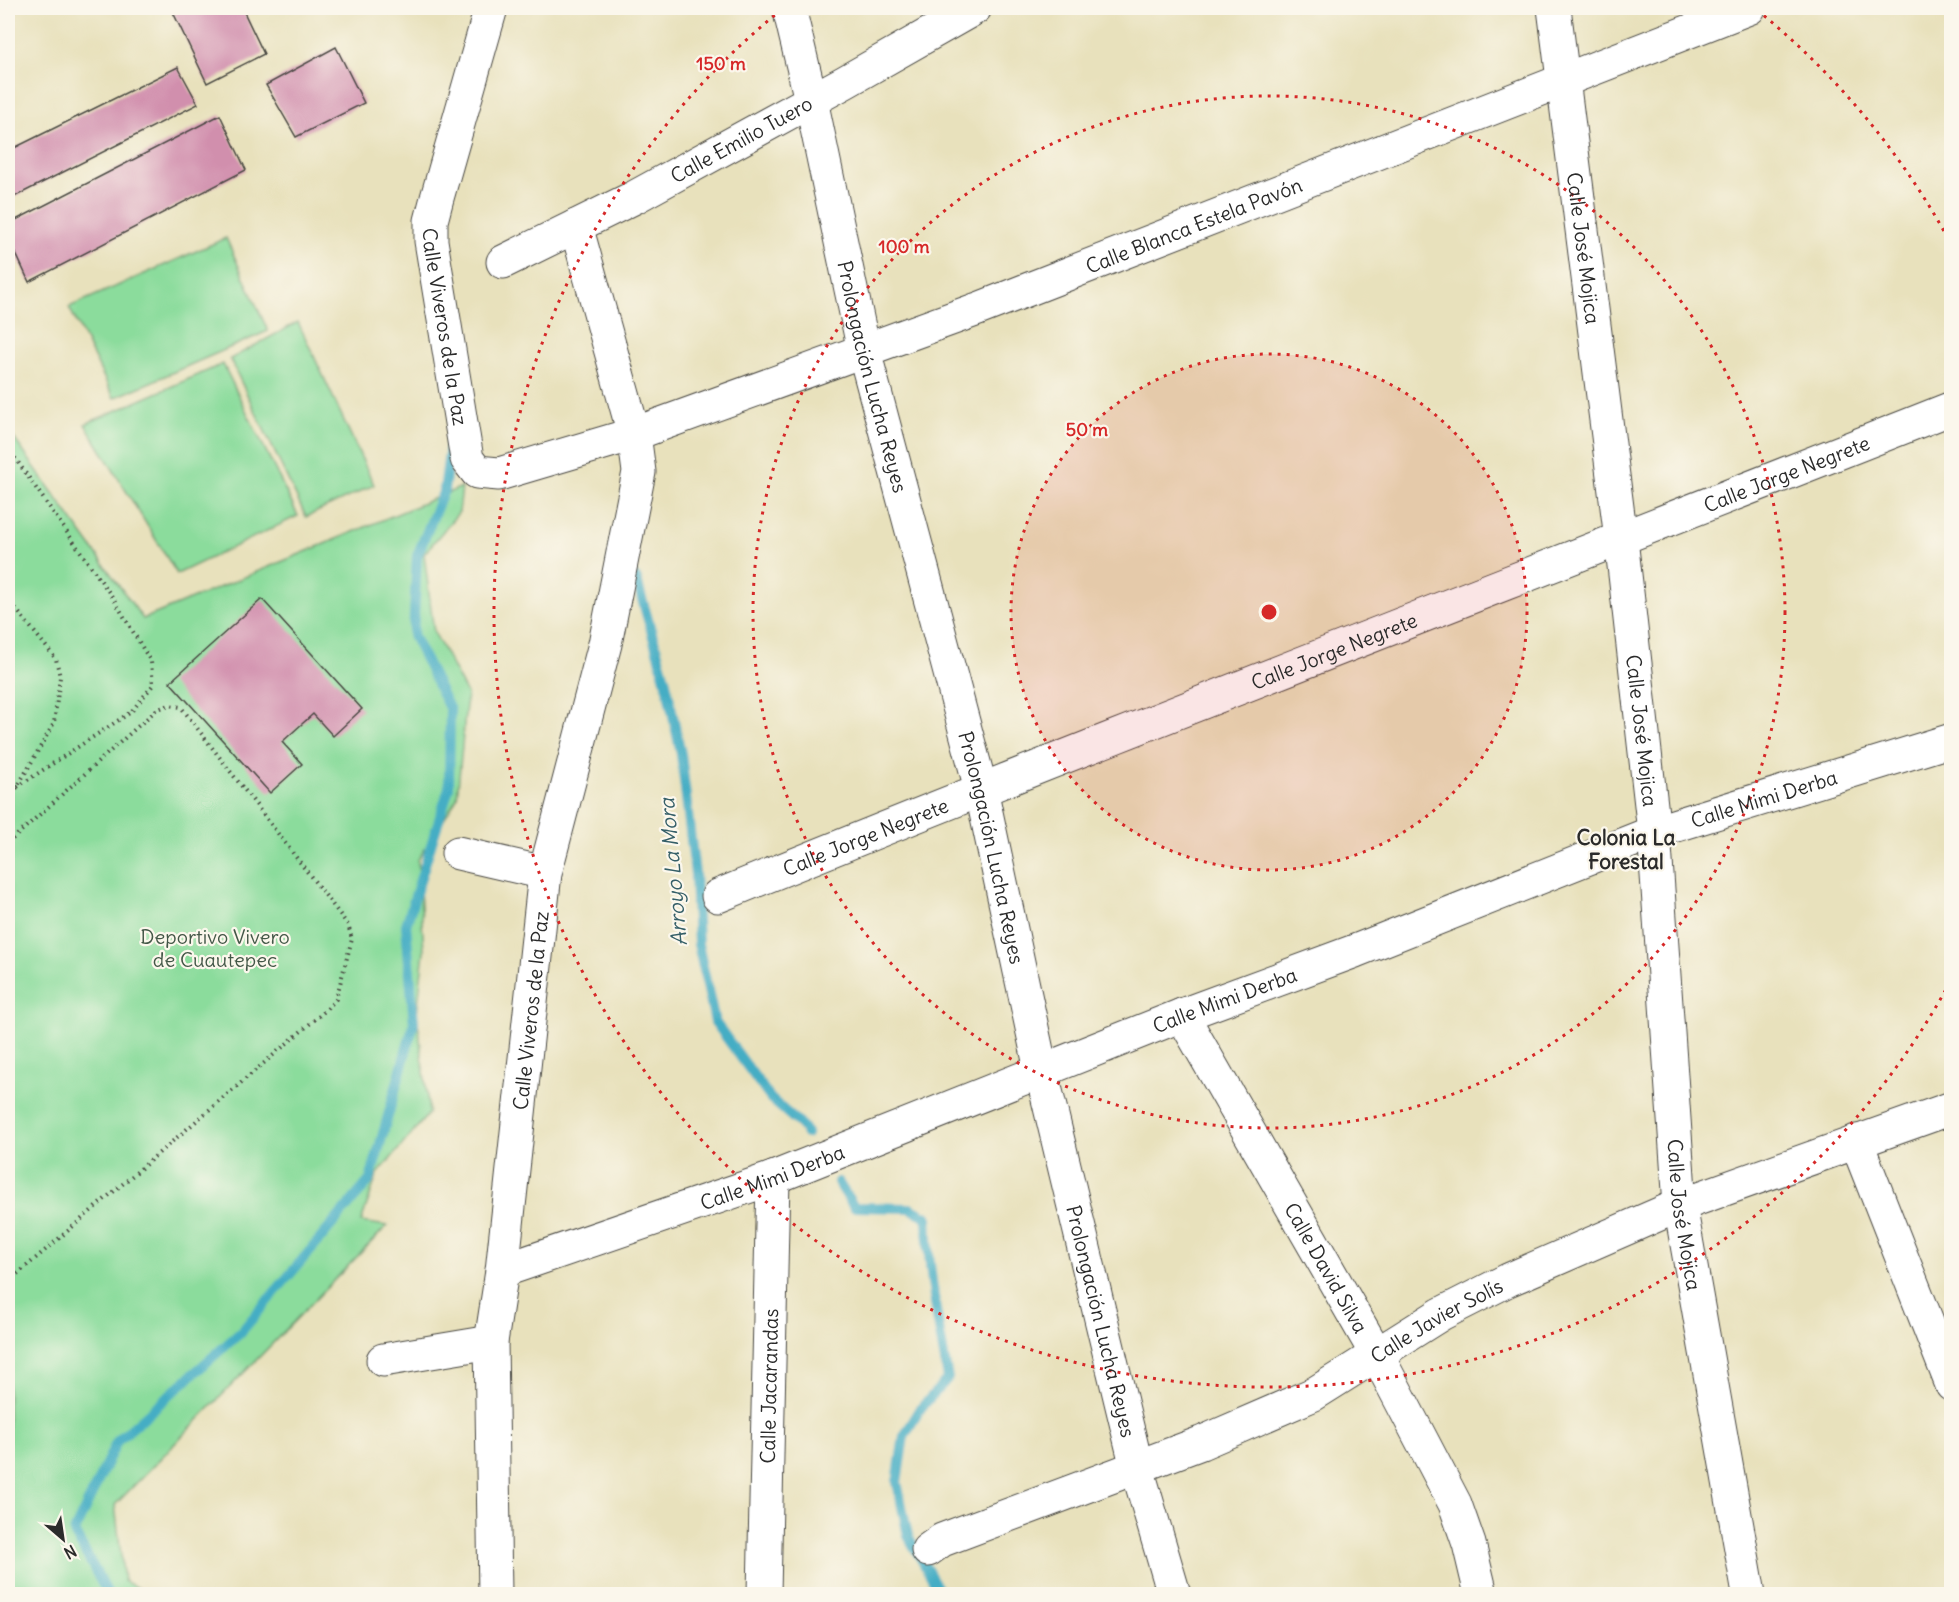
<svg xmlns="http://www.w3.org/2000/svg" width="1959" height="1602" font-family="Delius,sans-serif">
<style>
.green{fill:#8bdc9c;stroke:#5b8464;stroke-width:1.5}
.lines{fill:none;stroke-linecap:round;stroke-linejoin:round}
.stream{stroke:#45adc4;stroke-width:10}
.building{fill:#d18fad}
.minor-casing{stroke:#474641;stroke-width:35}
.path{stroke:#474641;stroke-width:4;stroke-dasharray:1.5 4.5;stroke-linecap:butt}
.minor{stroke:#fff;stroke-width:33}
.ring{fill:none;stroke:#d62828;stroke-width:3;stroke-dasharray:3 6}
.labels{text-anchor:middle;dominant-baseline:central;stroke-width:4.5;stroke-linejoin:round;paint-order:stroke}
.street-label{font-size:20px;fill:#2b2b2b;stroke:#fbf7ec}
.park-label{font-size:20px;fill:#435747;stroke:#fbf7ec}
.neighbourhood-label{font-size:21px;font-weight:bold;fill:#2b2b2b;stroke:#fbf7ec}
.water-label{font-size:21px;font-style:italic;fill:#355f68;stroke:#fbf7ec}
.centre{fill:#d62828;stroke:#fbf7ec;stroke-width:3}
.ring-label{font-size:18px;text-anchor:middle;font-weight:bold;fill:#d62828;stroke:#fbf7ec;stroke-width:4.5;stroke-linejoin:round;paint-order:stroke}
</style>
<rect width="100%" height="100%" fill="#fbf7ec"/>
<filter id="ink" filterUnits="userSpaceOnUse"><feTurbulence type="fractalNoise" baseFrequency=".0167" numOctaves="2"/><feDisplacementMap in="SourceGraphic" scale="12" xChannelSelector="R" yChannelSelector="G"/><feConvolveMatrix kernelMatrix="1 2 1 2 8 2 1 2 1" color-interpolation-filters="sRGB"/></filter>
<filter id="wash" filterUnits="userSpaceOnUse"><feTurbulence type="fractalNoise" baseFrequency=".008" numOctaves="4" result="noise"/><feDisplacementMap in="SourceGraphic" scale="24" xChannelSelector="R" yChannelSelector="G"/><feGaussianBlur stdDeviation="1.35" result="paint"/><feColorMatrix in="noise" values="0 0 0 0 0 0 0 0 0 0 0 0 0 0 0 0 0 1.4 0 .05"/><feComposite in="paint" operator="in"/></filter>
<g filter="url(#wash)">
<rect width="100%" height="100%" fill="#e8e1bc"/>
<g class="green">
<path d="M226,238L268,331L114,398L69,307Z"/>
<path d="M298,322L374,485L306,517L230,359Z"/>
<path d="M223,364L298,516L177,574L85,424Z"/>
<path d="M8,430L143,619L462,487L459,512L424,554L434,632L467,694L457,798L418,860L424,951L417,1014L429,1113L377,1175L361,1222L387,1226L115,1505L124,1581L149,1594H8Z"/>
</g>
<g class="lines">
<g class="stream">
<path d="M636,578L666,682L681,754L695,874L698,944L715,1022L771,1099L802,1126L807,1134"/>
<path d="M838,1182L854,1207L910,1208L927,1217C928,1271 938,1324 948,1378L921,1408L904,1436L897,1482L908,1536L941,1594"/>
<path d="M108,1594L74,1532L117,1441L241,1332L370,1180L414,1023L406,925L449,788L450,710L413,635L417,556L444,490L451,440"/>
</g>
</g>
<g id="blocks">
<g class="building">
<path d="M171,8H242L264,54L207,83Z"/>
<path d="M336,47L364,103L296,137L266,85Z"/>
<path d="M178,67L198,104L8,200V151Z"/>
<path d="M220,115L246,170L29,282L8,236V224Z"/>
<path d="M262,599L362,709L333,736L313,714L282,742L302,764L270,793L170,682Z"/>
</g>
</g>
</g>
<g filter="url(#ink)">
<use href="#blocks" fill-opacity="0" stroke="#474641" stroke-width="1.5"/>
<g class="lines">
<g class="minor-casing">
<g id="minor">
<path id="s1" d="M491,8L437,198L431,221V241L467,459L477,472L499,474L634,434L978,309L1749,8"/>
<path id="s2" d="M789,8L811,100L864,351L981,789L1041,1070L1137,1468L1174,1594"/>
<path id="s3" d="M1554,8L1621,539L1654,832L1680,1205L1749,1594"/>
<path id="s4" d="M503,262L635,197L845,82L975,8"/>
<path d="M458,853L545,873"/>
<path id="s5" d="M718,896C1127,729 1541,571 1952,408"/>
<path id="s6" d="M1182,1015L1377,1355L1455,1504L1469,1544L1481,1594"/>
<path d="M1856,1141L1952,1385"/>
<path id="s7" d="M502,1271L773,1178L1182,1015L1355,951L1654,832L1952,740"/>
<path d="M383,1360L491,1342"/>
<path id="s8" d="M928,1550L942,1540L1201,1443L1314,1394L1441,1314L1508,1280L1680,1205L1952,1108"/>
<path id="s9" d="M495,1594L491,1342L502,1271L545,873L605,644L639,472L634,434L576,226"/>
<path id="s10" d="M764,1594L773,1178"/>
</g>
</g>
<g class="path">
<path d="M8,448L113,598L151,662L153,685L131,712L8,793"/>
<path d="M8,599L56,659L60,677L54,723L8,803"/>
<path d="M8,843L156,710L169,705L181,707L348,925L352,939L336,999L326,1010L8,1282"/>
</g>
<use href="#minor" class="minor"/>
</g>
</g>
<circle cx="1269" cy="612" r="258" fill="#d62828" fill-opacity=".12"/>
<g class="ring">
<circle cx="1269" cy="612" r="258"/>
<circle cx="1269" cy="612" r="516"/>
<path d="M1950 982A775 775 0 1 1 781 10M1757 10A775 775 0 0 1 1950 242"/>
</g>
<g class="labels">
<g class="street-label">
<text stroke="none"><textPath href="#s4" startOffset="268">Calle Emilio Tuero</textPath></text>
<text stroke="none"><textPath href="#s1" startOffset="1239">Calle Blanca Estela Pavón</textPath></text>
<text stroke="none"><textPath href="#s3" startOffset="242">Calle José Mojica</textPath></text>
<text stroke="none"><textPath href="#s1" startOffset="328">Calle Viveros de la Paz</textPath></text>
<text stroke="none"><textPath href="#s2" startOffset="378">Prolongación Lucha Reyes</textPath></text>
<text stroke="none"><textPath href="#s5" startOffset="1149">Calle Jorge Negrete</textPath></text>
<text stroke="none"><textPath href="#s5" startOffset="663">Calle Jorge Negrete</textPath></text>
<text stroke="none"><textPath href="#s3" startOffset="728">Calle José Mojica</textPath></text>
<text stroke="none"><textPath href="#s7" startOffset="1348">Calle Mimi Derba</textPath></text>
<text stroke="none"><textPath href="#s5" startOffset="159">Calle Jorge Negrete</textPath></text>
<text stroke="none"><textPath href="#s2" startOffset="864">Prolongación Lucha Reyes</textPath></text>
<text stroke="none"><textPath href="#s7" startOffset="772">Calle Mimi Derba</textPath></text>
<text stroke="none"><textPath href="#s9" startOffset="586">Calle Viveros de la Paz</textPath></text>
<text stroke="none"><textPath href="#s7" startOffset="286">Calle Mimi Derba</textPath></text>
<text stroke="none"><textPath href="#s3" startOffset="1214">Calle José Mojica</textPath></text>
<text stroke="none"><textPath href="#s6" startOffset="291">Calle David Silva</textPath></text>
<text stroke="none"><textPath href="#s2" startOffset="1350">Prolongación Lucha Reyes</textPath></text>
<text stroke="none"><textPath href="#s8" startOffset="560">Calle Javier Solís</textPath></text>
<text stroke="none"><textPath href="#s10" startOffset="208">Calle Jacarandas</textPath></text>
</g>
<g class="park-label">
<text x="215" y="936">Deportivo Vivero<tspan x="215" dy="23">de Cuautepec</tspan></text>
</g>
<g class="neighbourhood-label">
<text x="1626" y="837">Colonia La<tspan x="1626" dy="24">Forestal</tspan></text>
</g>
<g class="water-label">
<text transform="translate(673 872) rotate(-95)">Arroyo La Mora</text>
</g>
</g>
<circle cx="1269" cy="612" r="9" class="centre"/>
<g class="ring-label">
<text x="721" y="70">150 m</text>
<text x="904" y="253">100 m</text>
<text x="1087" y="436">50 m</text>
</g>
<rect width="1959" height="1602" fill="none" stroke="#fbf7ec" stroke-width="30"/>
<g transform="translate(63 1539) rotate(151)" stroke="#fbf7ec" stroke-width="4.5" paint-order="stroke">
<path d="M0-4.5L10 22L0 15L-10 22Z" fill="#2b2b2b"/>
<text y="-9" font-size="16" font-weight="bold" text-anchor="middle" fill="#2b2b2b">N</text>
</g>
</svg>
